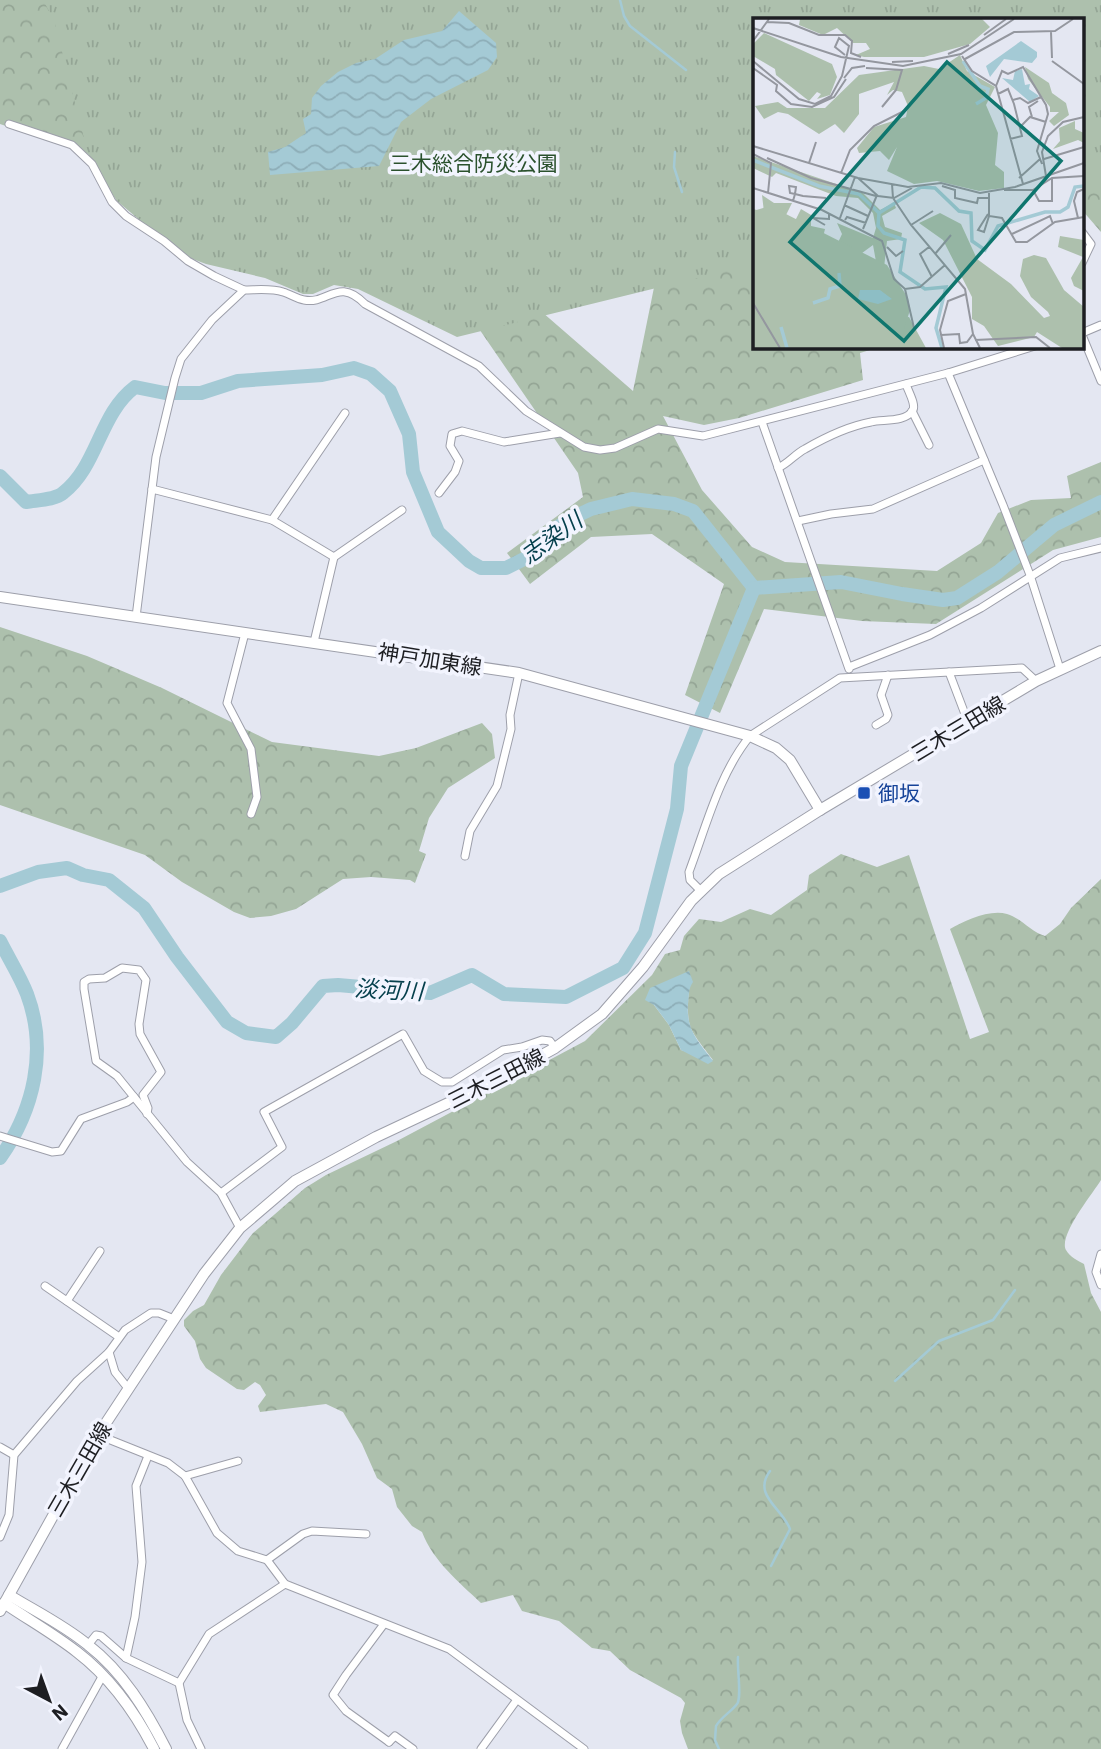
<svg xmlns="http://www.w3.org/2000/svg" width="1101" height="1749" font-family="'IBM Plex Sans','Noto Sans JP',sans-serif">
<style>
.forest{fill:url(#forest-crowns);fill-rule:evenodd}
.park{fill:url(#park-tufts)}
.water{fill:url(#water-waves)}
.lines{fill:none;stroke-linecap:round;stroke-linejoin:round}
.stream{stroke:#a4cad5;stroke-width:2.5}
.river{stroke:#a4cad5;stroke-width:14}
.street-casing{stroke:#9d9faa;stroke-width:9}
.secondary-casing{stroke:#9d9faa;stroke-width:12}
.primary-casing{stroke:#9d9faa;stroke-width:12}
.street{stroke:#fff;stroke-width:7}
.secondary{stroke:#fff;stroke-width:10}
.primary{stroke:#fff;stroke-width:10}
.transit-dot{fill:#1a4fb4;stroke:#f2f4fe;stroke-width:2.5}
.labels{text-anchor:middle;dominant-baseline:central;stroke-width:7;stroke-linejoin:round;paint-order:stroke}
.park-label{font-size:21px;fill:#2a512d;stroke:#f2f4fe}
.street-label{font-size:21px;fill:#1d1e22;stroke:#f2f4fe}
.transit-label{font-size:21px;fill:#164399;stroke:#f2f4fe;text-anchor:start}
.water-label{font-size:23px;font-style:italic;fill:#06404d;stroke:#f2f4fe}
.inset-river{fill:none;stroke:#a4cad5;stroke-width:3.5}
.inset-road{fill:none;stroke:#94979f;stroke-width:2}
.view{fill:#0f766e;fill-opacity:0.15;stroke:#0f766e;stroke-width:3.5}
.inset-edge{fill:none;stroke:#1d1e22;stroke-width:3.5}
</style>
<defs>
<pattern id="forest-crowns" width="20" height="18" patternUnits="userSpaceOnUse" patternTransform="scale(1.75)"><rect width="20" height="18" fill="#adc0ad"/><path d="M2 6a3 3 0 1 1 6 0M12 15a3 3 0 1 1 6 0" fill="none" stroke="#94a595"/></pattern>
<pattern id="park-tufts" width="24" height="20" patternUnits="userSpaceOnUse" patternTransform="scale(1.75)"><rect width="24" height="20" fill="#adc0ad"/><path d="M3 7l-1-3M5 7V3M7 7l1-3M15 17l-1-3M17 17v-4M19 17l1-3" fill="none" stroke="#94a595"/></pattern>
<pattern id="water-waves" width="16" height="10" patternUnits="userSpaceOnUse" patternTransform="scale(1.75)"><rect width="16" height="10" fill="#a4cad5"/><path d="M0 5q4-4 8 0t8 0" fill="none" stroke="#8dadb7"/></pattern>
</defs>
<rect width="100%" height="100%" fill="#e4e7f2"/>
<g class="forest">
<path d="M0,0H104L95,147L88,154L0,124Z"/>
<path d="M1101,0V232L1082,210V49Z"/>
<path d="M754,130V346L880,347L860,353L863,380L739,418L704,425L663,416L702,490L752,547L785,562L937,571L981,543L998,513L1031,500L1071,498L1067,476L1101,462V537L1053,550L936,624L862,621L764,609L720,713L685,695L724,584L652,534L591,537L530,584L507,553L583,497L578,473L462,304L505,280L633,391L662,248Z"/>
<path d="M0,627L87,656L162,688L272,742L379,756L416,748L482,723L492,734L495,758L448,788L429,818L419,851L426,854L415,883L410,880L371,877L343,879L296,909L271,916L250,918L234,912L182,882L145,855L0,805Z"/>
<path d="M841,854L877,867L909,855L970,1039L989,1032L950,929C965,921 989,909 1007,914C1021,918 1031,932 1045,936L1060,924L1071,908L1101,879V1180C1093,1193 1058,1236 1066,1250C1070,1257 1078,1261 1084,1264L1091,1293L1101,1312V1749H688L682,1733L680,1721L685,1703L681,1698L630,1670L610,1651L592,1648L559,1621L522,1611L513,1595L481,1603C459,1582 433,1561 422,1532L412,1526L397,1507L392,1489L377,1478L362,1444L343,1412L326,1404L260,1412L258,1406L266,1395L260,1385L255,1382L244,1390L237,1389L206,1368L200,1359L195,1341L184,1326V1320L193,1311L204,1305L221,1275L253,1233L305,1188L326,1175L397,1141L585,1041L652,975L665,954L680,950L684,936L699,919L721,922L750,909L771,915L807,890L809,875ZM689,987C686,1029 688,1027 713,1060L681,1050L669,1025L654,1005Z"/>
</g>
<path class="park" d="M43,0H1101V179L1082,183V19H754V264L457,337L358,289L334,285L313,294H303L265,278L206,264L190,258L149,228L117,201L109,190L88,154L54,20Z"/>
<g class="water">
<path d="M459,11L496,43L497,57L488,70L431,99L401,122L379,166L270,175L268,152L285,147L306,133L303,119L311,114L312,98L321,86L338,72L356,63L375,59L404,40L442,31Z"/>
<path d="M689,971L693,982C688,989 689,996 688,1004C686,1030 698,1041 713,1061L708,1064L681,1050L669,1025L654,1005L645,1000L650,988Z"/>
</g>
<g class="lines">
<g class="stream">
<path d="M620,0L624,16L630,26L686,70"/>
<path d="M675,152L674,167L682,192"/>
<path d="M895,1381L939,1341L993,1320L1015,1290"/>
<path d="M770,1471C752,1495 782,1508 790,1529L771,1566"/>
<path d="M719,1749L715,1740L716,1726C721,1717 731,1712 737,1704C742,1698 737,1670 738,1657"/>
</g>
<g class="river">
<path d="M0,476L26,502C37,500 55,500 63,493C98,466 99,414 135,387L165,393H201L238,381L322,375L354,368L371,374L390,391L409,434L413,472L438,532L469,561L481,568H506L528,557L539,541L568,520L591,509L632,499L674,504L693,511L754,588"/>
<path d="M754,588L841,582L902,594L943,600L957,598L998,572L1054,525L1101,502"/>
<path d="M0,886L38,872L67,868L83,875L109,880L144,908L177,957L227,1022L246,1033L276,1037L292,1023L323,986L338,985L430,993L472,975L504,994L566,997L623,968L645,933L677,809L681,766L754,588"/>
<path d="M0,941C9,959 20,976 27,994C48,1050 34,1110 0,1158"/>
</g>
<g class="street-casing">
<g id="street">
<path d="M9,124L72,145L92,164L112,202L126,216L164,241L188,261L214,276L244,290"/>
<path d="M1082,232L1091,244L1082,263"/>
<path d="M1082,333L1101,325"/>
<path d="M1082,335L1101,381"/>
<path d="M948,373L1003,505L1030,575L1060,669"/>
<path d="M912,411L929,445"/>
<path d="M762,422L849,669"/>
<path d="M778,468C789,463 795,454 805,449C824,438 850,426 871,422C883,419 905,423 913,410C916,404 908,391 906,384"/>
<path d="M152,489L272,520L334,557L314,642"/>
<path d="M439,493L455,472L459,461L450,446L452,434L462,431L504,442L560,433"/>
<path d="M272,520L345,413"/>
<path d="M798,521L831,514L873,509L984,460"/>
<path d="M334,557L402,510"/>
<path d="M136,617L156,457L175,378L181,359L212,320L244,290C256,290 271,288 283,292C290,294 297,299 304,300C328,305 338,276 365,304L479,366L526,411L584,447L600,450L615,448L658,429L703,436L948,373L1035,346"/>
<path d="M245,633L227,703L251,749L257,797L251,814"/>
<path d="M849,667L930,635L981,608L1060,558L1101,548"/>
<path d="M949,672L968,722"/>
<path d="M876,725L886,719L888,715L881,695L888,675"/>
<path d="M465,856L470,831L497,786L511,729L510,715L519,673"/>
<path d="M701,891L690,880L689,872C706,827 719,774 750,736L840,678L1022,668L1036,681"/>
<path d="M134,1097L117,1076L96,1061L84,989V982L89,979L105,978L122,968L139,970L146,980L139,1024L140,1034L161,1072L143,1095L148,1108L147,1114"/>
<path d="M0,1136L52,1152L61,1151L81,1119L127,1102L134,1097L187,1162L221,1193L240,1228"/>
<path d="M221,1193L282,1147L264,1112L403,1034L424,1071L442,1082H452L503,1050L522,1047L542,1040L550,1041L555,1048"/>
<path d="M1101,1254L1096,1272L1101,1285"/>
<path d="M45,1286L119,1337"/>
<path d="M67,1301L100,1251"/>
<path d="M109,1352L115,1372L127,1387"/>
<path d="M98,1435L168,1463L185,1476L217,1533L238,1551L267,1560L285,1584L449,1649L584,1749"/>
<path d="M0,1447L14,1455"/>
<path d="M185,1476L238,1461"/>
<path d="M0,1537L9,1515L14,1455L77,1381L109,1352L125,1330L151,1313H159L174,1319"/>
<path d="M267,1560L303,1534L312,1531L366,1534"/>
<path d="M384,1624L346,1675L333,1695L346,1711L389,1742"/>
<path d="M88,1645L96,1635L101,1636L126,1658L179,1683"/>
<path d="M126,1658L135,1617L142,1562L136,1486L148,1456"/>
<path d="M389,1742L395,1736L413,1749"/>
<path d="M62,1749L103,1675"/>
<path d="M201,1749L187,1720L179,1683L209,1634L285,1584"/>
<path d="M481,1749L516,1701"/>
</g>
</g>
<g class="secondary-casing">
<g id="secondary">
<path d="M9,1595C35,1611 64,1625 88,1645C123,1672 146,1710 166,1749"/>
<path d="M4,1603C29,1620 54,1634 77,1652C111,1678 135,1712 154,1749"/>
</g>
</g>
<g class="primary-casing">
<g id="primary">
<path d="M0,597L519,673L750,736L776,748L790,760L820,810"/>
<path d="M0,1611L98,1435L204,1274L240,1228L295,1181L376,1137L491,1083L555,1048L602,1014L643,967L691,901L719,874L820,810L1036,681L1101,651"/>
</g>
</g>
<use href="#street" class="street"/>
<use href="#secondary" class="secondary"/>
<use href="#primary" class="primary"/>
</g>
<rect class="transit-dot" x="857" y="786" width="14" height="14" rx="3.5"/>
<g class="labels">
<g class="park-label">
<text x="474" y="163">三木総合防災公園</text>
</g>
<g class="street-label">
<text transform="translate(430 659) rotate(9)">神戸加東線</text>
<text transform="translate(958 728) rotate(-31)">三木三田線</text>
<text transform="translate(496 1078) rotate(-27)">三木三田線</text>
<text transform="translate(79 1469) rotate(-60)">三木三田線</text>
</g>
<g class="transit-label">
<text x="878" y="793">御坂</text>
</g>
<g class="water-label">
<text transform="translate(551 537) rotate(-36)">志染川</text>
<text transform="translate(389 989) rotate(3)">淡河川</text>
</g>
</g>
<g transform="translate(753 18)">
<rect width="331" height="331" fill="#e4e7f2"/>
<path d="M47,1H229L237,9L217,26L171,39H111L103,37L117,31L113,25H100L84,10L70,17L46,7ZM11,15L79,46L84,59L77,77L64,81L68,76L64,74L56,83L23,57L22,51L0,38V26ZM207,37L214,53L242,69L233,87L245,115L242,147L251,154V170L226,173L184,163L161,166L134,153L144,129L136,142L127,133L106,135L104,130L121,109L153,99L155,88L149,74L140,72L134,77L141,64L106,76V96L91,115L82,106L66,116L35,96L25,94L11,101L2,88L25,84L34,90H72L106,57L171,48L186,51ZM272,49L296,65L299,75L313,85L316,97L301,108L296,103L306,94H297V89L275,61ZM322,103V111L331,115V125L325,122L300,131L307,123L306,110ZM0,138L110,175L127,192L141,185L143,190L129,198L132,209L149,215L148,221L134,223L131,250L124,249L120,227L105,238L0,267V191L11,194L9,177L21,185H39L29,205L43,201L48,191L58,197V208L72,211L69,223L82,231L89,216L84,205L120,220L123,210L120,195L105,180L83,178L23,155L19,159L0,150ZM187,195L208,206L224,241L258,266L291,300L297,298L295,294L278,279L267,258L270,241L281,237L293,240L311,272L331,289V330H309L284,314L281,319L245,328L231,308L219,301V279L190,222L166,205ZM307,218L331,222V273L321,268L318,260L330,239L305,229ZM156,299L173,330H143L121,302Z" fill="#adc0ad"/>
<path d="M17,188L134,247L155,280L157,292L145,330H0V193Z" fill="#adc0ad"/>
<path d="M268,23L284,34V39L279,45L251,41L237,59L233,48ZM269,51L272,67L277,66L276,71L286,78L277,84L249,60L260,62L262,53ZM107,272H127L139,281L125,286L105,281Z" fill="#a4cad5"/>
<path class="inset-river" d="M210,43L227,68L235,71L233,80L223,86M0,142L66,168L106,176L126,195M126,195L168,169L182,170L206,193L218,195L219,223L232,232L245,208L292,194H307L315,189L322,169L331,168M126,195L125,208L131,215L152,222L147,254L172,271L193,269L183,310L189,330M60,285L75,280L77,271L87,268L86,255M28,309L34,330"/>
<path class="inset-road" d="M14,4L36,5L66,17H92L99,23L98,35L108,39M0,10L88,39L150,48L208,36L261,1M298,14L299,40M231,17L253,1M0,23L16,1M195,36L216,27M209,38L219,53L243,68L270,166M212,41L261,14L302,13L320,1M0,43L46,81L62,86L78,78L89,58L96,28L86,20L82,29L92,37M299,43L331,66M139,44L160,43M0,50L24,67L23,73L38,86L59,89L81,79L93,61M113,50L149,52L143,72L129,89M91,60L99,50L112,48M243,68L249,53L255,56L270,49L293,87L295,96L284,133L289,146M245,76L255,71L261,86L269,118L257,121M260,82L267,80L275,85L288,79M279,99L276,89L285,83M268,108L277,99L293,104M0,128L105,160L155,169L188,165L227,175L262,169L331,145M0,136L18,145L15,175M14,140L58,160L123,178M291,141L331,129M56,145L63,124M88,155L97,132L121,108L153,92M293,158L289,134L295,118L310,104L331,99M105,160L125,178L141,180L159,170M266,160L287,141M139,166L140,180L158,207L212,271L220,316L227,330M189,168L202,172V180L224,185L225,180H235M0,170L69,192L129,223L141,261L152,271L167,269L192,247M251,172H280L299,160L331,158M280,172L286,183H299V160M236,175V198L249,200L263,224H274L302,204L331,199M40,183L42,176L43,169L36,168L37,175L42,176L50,178L73,180M91,187L115,198M235,196L225,212L231,214L236,198M87,200L102,159M325,200L321,183L324,174L331,171M92,202L94,199L113,205M72,207L60,200L76,201V195M158,207L180,193M110,211L124,177M259,216L297,198L300,206M134,229L143,238L150,233M176,229L167,236L179,259M182,236L198,217M152,271L161,310M0,285L27,330M188,317L206,316L207,325L214,324L220,316M222,322L283,319L297,330M191,330L187,312L195,283L213,276"/>
<path class="view" d="M194,44L308,143L151,323L37,224Z"/>
<rect width="331" height="331" class="inset-edge"/>
</g>
<g transform="translate(49 1700) rotate(139)" stroke="#f2f4fe" stroke-width="5" paint-order="stroke">
<path d="M0-5L12 26L0 18L-12 26Z" fill="#1d1e22"/>
<text y="-10" font-size="19" font-weight="bold" text-anchor="middle" fill="#1d1e22">N</text>
</g>
</svg>
